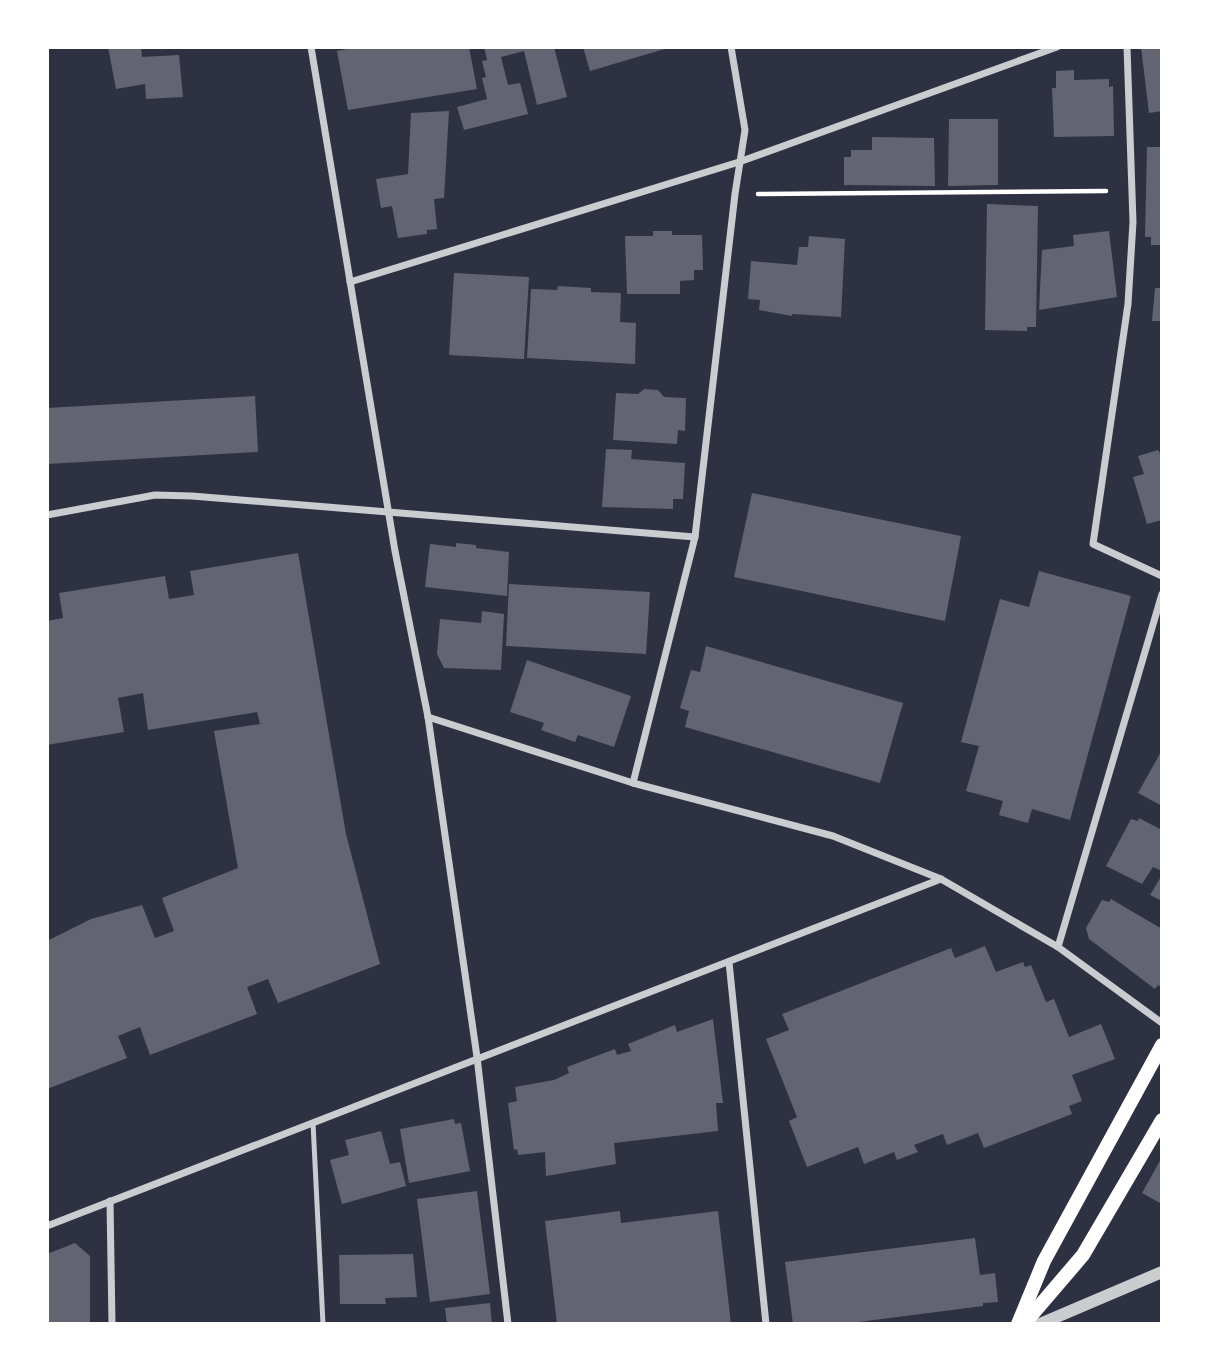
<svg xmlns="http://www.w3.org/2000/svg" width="1209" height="1371" font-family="'Archivo Narrow',sans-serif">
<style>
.building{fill:#626471}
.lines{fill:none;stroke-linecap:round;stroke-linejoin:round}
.path{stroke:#fff;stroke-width:4.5}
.service{stroke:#caccd0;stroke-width:5}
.minor{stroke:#caccd0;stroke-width:7}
.tertiary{stroke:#caccd0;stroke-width:12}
.secondary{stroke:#fff;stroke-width:14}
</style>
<rect width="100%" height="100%" fill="#2d3142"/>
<g class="building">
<path d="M108,47H141L142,57L179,55L183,97L146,99L145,84L116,89Z"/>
<path d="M358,47H469L477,89L348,110L337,51Z"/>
<path d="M484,47H554L567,97L537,105L524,51L501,57L508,85L520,83L528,114L464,130L457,107L487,99L482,78L486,77L482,61L487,60Z"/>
<path d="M583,47H667L668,48L590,71Z"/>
<path d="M1141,47H1162V111L1149,113Z"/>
<path d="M1074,70V80L1109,79V87L1113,86L1114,136L1054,137L1052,88H1056V71Z"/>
<path d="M449,111L444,198L434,199L437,229L427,230V234L398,238L392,206L381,208L376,179L408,174L411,113Z"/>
<path d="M949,119H998V185L948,186Z"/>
<path d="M872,137L934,138L935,186L844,185V157H851V150H872Z"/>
<path d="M1147,147H1162V245H1151V237H1145Z"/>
<path d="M987,204L1038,206L1036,327H1027V331L985,330Z"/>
<path d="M653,231H672V235H702L703,270H694V280L680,281V294H627L625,236H653Z"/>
<path d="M1109,231L1117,297L1039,310L1042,250L1074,246L1073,235Z"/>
<path d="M809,236L845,239L841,317L792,314V316L759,310L760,300L748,299L751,261L797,265L799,247H808Z"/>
<path d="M454,273L529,277L524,359L449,355Z"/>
<path d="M558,286L591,288V292L621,293L620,322L636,323L635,364L527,358L531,289L557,290Z"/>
<path d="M1155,288H1162V321H1152Z"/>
<path d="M644,389L658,390L664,397L686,398L685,431L678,430L677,444L613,440L616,393L638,394Z"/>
<path d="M255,396L258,452L47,464V408Z"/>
<path d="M606,449L632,450L631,459L685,463L683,499H673V509L602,507Z"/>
<path d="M1158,450L1162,456V520L1147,524L1133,477L1144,474L1138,456Z"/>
<path d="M752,493L961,536L945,621L734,577Z"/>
<path d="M456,543L476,545V548L509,552L507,596L425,587L430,544L456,547Z"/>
<path d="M298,553L346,834L380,964L278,1003L268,979L247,987L257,1014L150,1055L140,1027L118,1036L127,1058L47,1089V941L91,919L142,905L155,938L174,931L162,898L238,868L214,731L260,724L257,712L148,730L143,693L118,698L124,732L47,745V621L63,618L59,593L165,576L169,599L194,595L190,571Z"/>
<path d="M1039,571L1131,596L1070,820L1032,809L1028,823L999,815L1003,801L966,791L979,746L961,742L1000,599L1029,607Z"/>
<path d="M509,584L650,592L646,654L506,646Z"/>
<path d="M482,611L504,614L501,670L444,668L437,654L440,619L481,623Z"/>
<path d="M706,646L903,703L880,783L685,727L689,711L680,708L691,670L700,672Z"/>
<path d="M527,660L631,696L614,747L578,735L575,742L541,730L544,723L510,712Z"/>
<path d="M1162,750V806L1138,793Z"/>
<path d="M1139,818L1162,830V871L1153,867L1142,884L1106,866L1131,819L1138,821Z"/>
<path d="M1162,875V901L1150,895Z"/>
<path d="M1111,899L1162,929V988L1158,985L1155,989L1089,939L1086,928L1102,900L1109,902Z"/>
<path d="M985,946L996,972L1023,962L1025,967L1031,965L1046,1002L1054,999L1069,1037L1101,1024L1115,1059L1072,1075L1082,1101L1069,1106L1072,1114L984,1148L978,1133L947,1145L943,1134L914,1145L918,1152L897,1160L894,1152L864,1164L858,1147L807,1167L789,1121L797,1117L766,1039L789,1030L782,1014L951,948L955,958Z"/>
<path d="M713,1019L723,1103H716L718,1131L614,1143L616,1164L546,1176L545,1152L518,1155L517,1149L514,1150L508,1103L517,1101L515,1087L554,1080L569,1073L567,1067L615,1049L617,1055L631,1051L628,1044L675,1025L677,1032Z"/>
<path d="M454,1119L455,1124L461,1123L470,1171L409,1183L400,1129Z"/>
<path d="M381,1131L390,1164L400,1162L406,1186L342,1204L330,1160L349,1155L345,1140Z"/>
<path d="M1162,1157V1201L1160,1203L1142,1193Z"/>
<path d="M477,1191L490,1294L430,1302L417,1199Z"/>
<path d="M620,1211L621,1223L718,1211L731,1324H557L545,1221Z"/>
<path d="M975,1238L980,1275L995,1273L998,1302L983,1303V1306L843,1324H793L785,1262Z"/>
<path d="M75,1243L90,1256V1324H47V1254Z"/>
<path d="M413,1254L417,1297L385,1298L386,1304H340L339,1255Z"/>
<path d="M490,1303L492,1324H447L445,1308Z"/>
</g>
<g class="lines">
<path class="path" d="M758,194L1106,191"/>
<path class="service" d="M313,1123L323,1324"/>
<g class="minor">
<path d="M311,47L395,551L428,717L477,1057L508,1324"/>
<path d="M1127,47L1133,222L1128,304L1093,544L1162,576"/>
<path d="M350,282L739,162L1057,47"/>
<path d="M47,515L155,495L192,496L695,537"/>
<path d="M428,717L633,783L833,836L941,879L1058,947L1162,1023"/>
<path d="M633,783L695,537L735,194L745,130L731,47"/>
<path d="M1058,947L1162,594"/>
<path d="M729,962L766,1324"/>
<path d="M110,1201L112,1324"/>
<path d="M47,1226L941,879"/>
</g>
<path class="tertiary" d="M1040,1324L1162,1272"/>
<g class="secondary">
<path d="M1018,1324L1044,1261L1162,1045"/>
<path d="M1024,1324L1083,1255L1162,1120"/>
</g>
</g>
<rect width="1209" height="1371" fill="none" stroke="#ffffff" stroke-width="98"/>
</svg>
